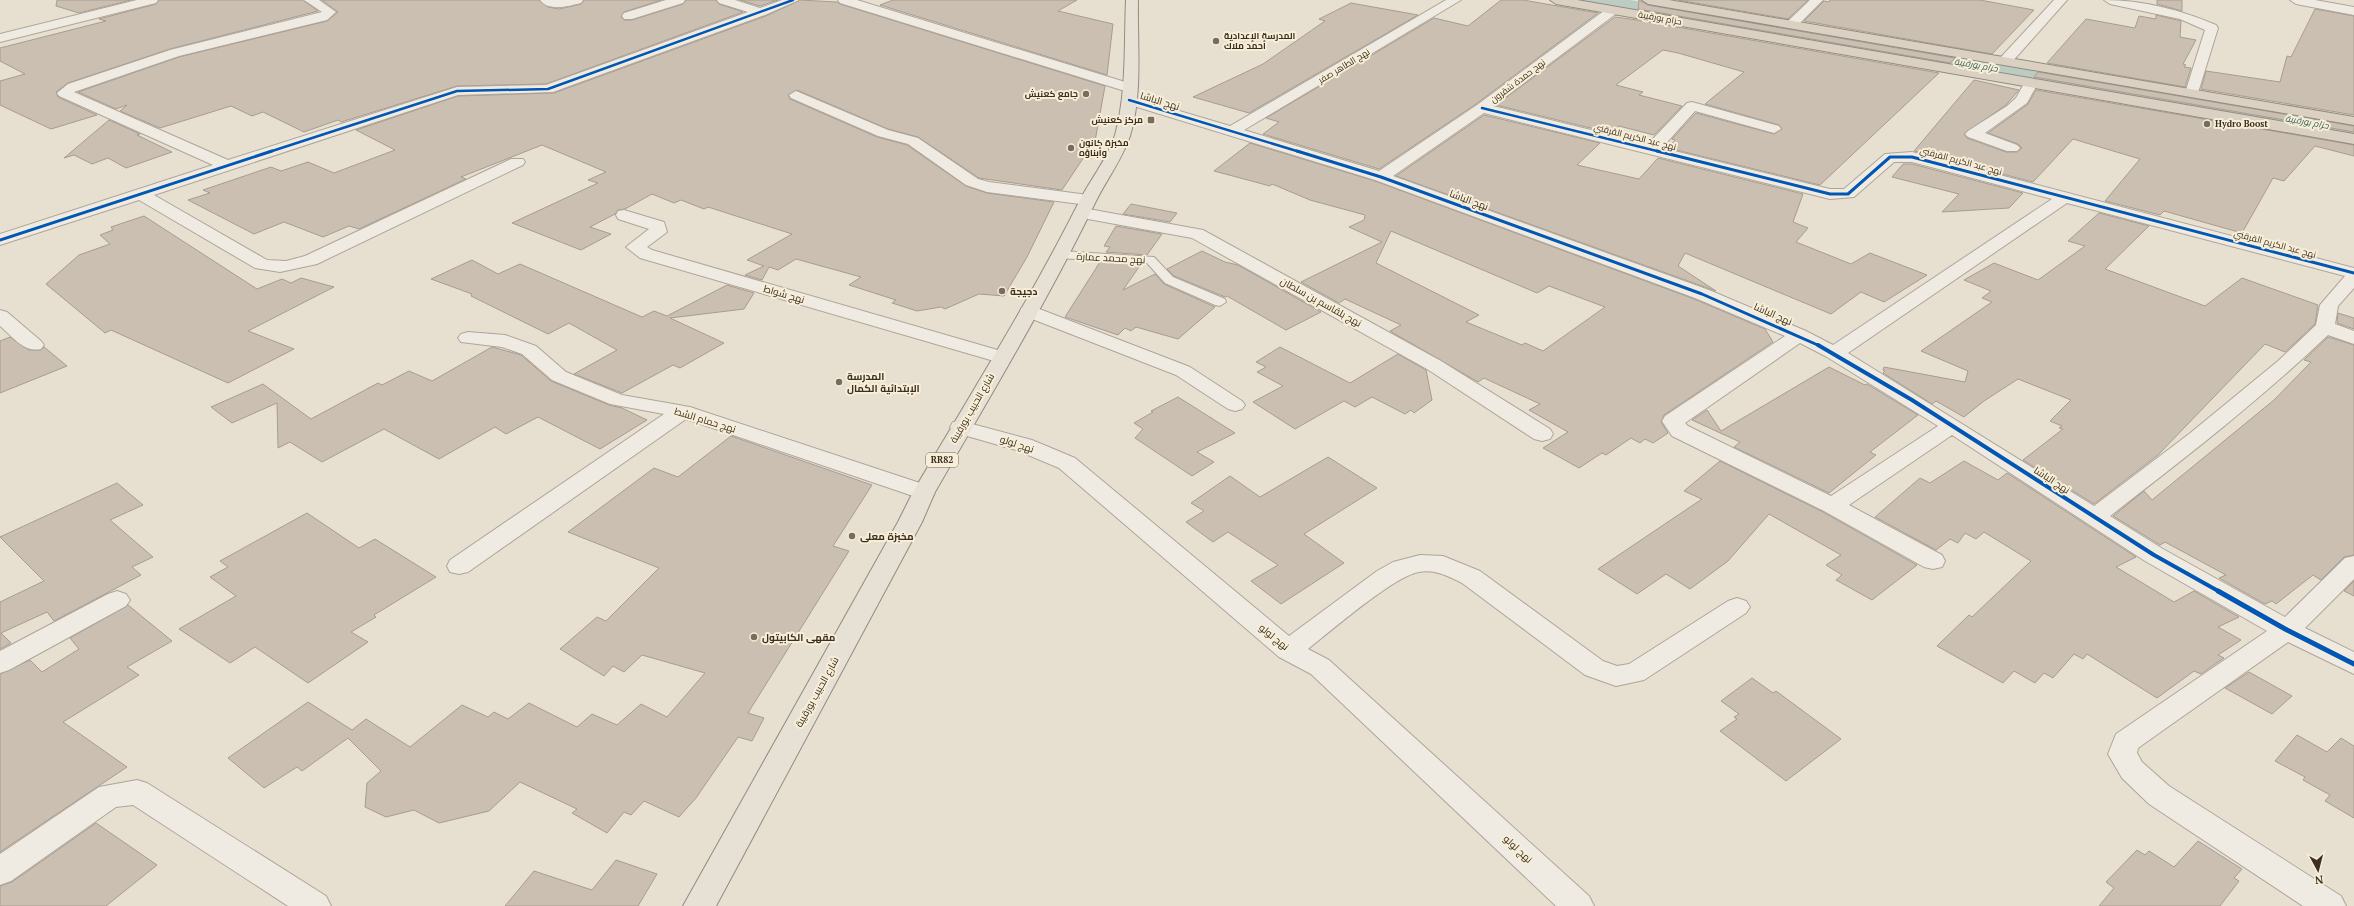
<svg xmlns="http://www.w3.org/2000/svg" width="2354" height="906" font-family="'PT Serif',Cairo,serif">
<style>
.water{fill:#bcccc2}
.building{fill:#cbbfb2;stroke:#a89c90;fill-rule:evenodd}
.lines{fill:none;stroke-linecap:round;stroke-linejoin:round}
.lane-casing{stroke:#ada599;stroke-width:2}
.street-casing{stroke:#ada599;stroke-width:2}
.primary-casing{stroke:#928b80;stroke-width:2}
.highway-casing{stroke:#928b80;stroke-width:2}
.lane{fill:#efebe3;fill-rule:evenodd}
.street{fill:#efebe3;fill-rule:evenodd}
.primary{fill:#e6e1d4;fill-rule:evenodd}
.highway{fill:#dad1c2;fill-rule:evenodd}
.cycleway-far3-casing{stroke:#f7eed8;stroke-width:4}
.cycleway-far2-casing{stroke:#f7eed8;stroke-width:5}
.cycleway-far1-casing{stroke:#f7eed8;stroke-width:6}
.cycleway-casing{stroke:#f7eed8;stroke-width:8}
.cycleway-far3{stroke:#0057b8;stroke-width:2.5}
.cycleway-far2{stroke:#0057b8;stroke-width:3}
.cycleway-far1{stroke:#0057b8;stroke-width:4}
.cycleway{stroke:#0057b8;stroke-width:5}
.poi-dot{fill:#786c5e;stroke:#f7eed8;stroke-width:1.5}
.labels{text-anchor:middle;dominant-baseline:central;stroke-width:4;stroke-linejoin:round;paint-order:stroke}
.far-street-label{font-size:9px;fill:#3d2e20;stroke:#f7eed8}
.far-poi-label{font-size:9px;font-weight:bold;fill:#3d2e20;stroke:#f7eed8;text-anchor:start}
.far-water-label{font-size:9px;font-style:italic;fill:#2f5d5a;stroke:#f7eed8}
.shield{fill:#f7eed8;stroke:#756857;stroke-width:1}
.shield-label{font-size:9px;font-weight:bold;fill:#3d2e20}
.street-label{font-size:10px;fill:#3d2e20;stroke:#f7eed8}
.poi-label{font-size:10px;font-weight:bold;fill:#3d2e20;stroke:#f7eed8;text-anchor:start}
</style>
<rect width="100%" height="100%" fill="#e7e0d1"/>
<path class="water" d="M1576,0H1630L2354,124V135Z"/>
<g class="building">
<path d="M57,0H131L79,13L56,6Z"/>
<path d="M159,0H303L318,11L170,49L68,83L56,92L58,97L97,115L51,129L0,105V81L25,74L0,61V48L106,21L99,19L156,4Z"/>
<path d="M322,0H539L548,7L559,9L581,4L584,0H661L624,12L621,17L624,20H632L683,4L686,0H716L719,4L743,12L546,84L457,86L341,122L338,120L304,132L263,112L252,116L231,106L160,128L120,111L127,105L116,109L78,92L179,57L327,21L338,12Z"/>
<path d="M740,0H778L760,6Z"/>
<path d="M800,0L837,2L840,4L1105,86L1092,158L1084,157L1062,190L979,178L918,137L888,129L797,90L788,95L790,99L877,137L907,145L966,186L987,193L1054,202L1027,257L1004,296L979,294L945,309L941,307L917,311L892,303L896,300L849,285L861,277L796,259L778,270L769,267L762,280L745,275L764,266L747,260L792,234L708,207L704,209L681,200L674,203L652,194L625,209L618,210L615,214L590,227L611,234L581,250L512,223L598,183L588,180L606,172L542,145L461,177L466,179L363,227L359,229L349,226L323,237L284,222L254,234L188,200L210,193L203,190L271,167L281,171L308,162L334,173L395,150L356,130L458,96L554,93L766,16Z"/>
<path d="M893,0H1077L1058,11L1113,24L1107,75L880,5Z"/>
<path d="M1501,0H1523L1598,13L1476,104L1379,169L1263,134L1279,122L1266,118L1434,18L1468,26Z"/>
<path d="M1639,0L1648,5L1955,58L1950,63L1638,9Z"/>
<path d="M1678,0H1808L1788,19Z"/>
<path d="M1830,0H1980L2034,10L1992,54L1804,21L1824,1L1829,2Z"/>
<path d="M2157,0H2182V11L2157,4Z"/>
<path d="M1351,3L1418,15L1249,113L1193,97L1263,64L1325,21L1319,19Z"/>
<path d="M2315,9L2354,16V115L2201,89L2206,71L2280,82L2287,56L2291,57Z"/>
<path d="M2156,15L2181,21L2180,37L2196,40L2183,64L2186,65L2184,67L2191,68L2185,87L2047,63L2086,19L2135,28L2139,16L2156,19Z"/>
<path d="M1615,17L1637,20L1939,73L1820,185L1668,148L1675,140L1672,139L1696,113L1774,134L1782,129L1779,125L1705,104L1744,72L1678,53L1663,50L1616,85L1643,92L1639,95L1682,106L1654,135L1619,126L1611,133L1496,105Z"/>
<path d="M2038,72L2354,126V132L2034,77Z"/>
<path d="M1974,80L2019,90L2006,105L1964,134L1967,138L2006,152H2017L2022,148L2018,144L1988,133L2028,104L2036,90L2354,145V156L2315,146L2284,181L2273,178L2242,233L2164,211L2160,215L2105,201L2140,159L2073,139L2033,182L1914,151Z"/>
<path d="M1484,115L1600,143L1577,165L1639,179L1658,158L1803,194L1793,222L1808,228L1796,242L1851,264L1870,253L1927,275L1884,302L1861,292L1831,314L1685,253L1678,266L1716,291L1396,176Z"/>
<path d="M109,120L140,134L137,135L172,152L126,168L108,158L92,164L74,155L64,158Z"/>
<path d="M1250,143L1375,181L1694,299L1765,329L1773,342L1664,415L1661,422L1668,433L1653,443L1645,439L1640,443L1631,438L1606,455L1602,453L1579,468L1543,448L1568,432L1529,410L1540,404L1484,378L1478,382L1390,331L1401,325L1345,299L1339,303L1301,282L1382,242L1349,227L1364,220L1365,215L1310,200L1272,184L1270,186L1214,171ZM1391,231L1537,293L1549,286L1605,307L1543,351L1525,343L1522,345L1466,322L1479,315L1376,263Z"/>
<path d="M1903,164H1912L2023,193L2009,208L1942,212L1959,194L1892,177Z"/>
<path d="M1131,204L1177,213L1170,222L1123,214Z"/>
<path d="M2099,213L2149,226L2105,269L2205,306L2242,278L2318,305L2315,324L2285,352L2265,344L2158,455L2094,504L2023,460L2063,429L2059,428L2062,426L2050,421L2071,400L2018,379L1984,401L1964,417L1936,401L1932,404L1883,373L1885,371L1883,370L1884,367L1965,382L1968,371L1921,351L1992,302L1982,298L1991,291L1964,280L1994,263L2038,280L2085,246L2068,241Z"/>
<path d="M144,216L257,289L282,279L291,283L301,278L334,287L248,331L294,349L228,383L111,330L105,333L46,284L79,255L110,244L100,235L113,230L111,227Z"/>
<path d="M1116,226L1162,234L1147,255L1106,252L1110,247L1104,246Z"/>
<path d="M1202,251L1225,262L1238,265L1321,312L1286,330L1227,296L1225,297L1174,276L1167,269Z"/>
<path d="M472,260L498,274L520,264L642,317L654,311L667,316L727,285L754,293L744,309L670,318L724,343L680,368L673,365L622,393L574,374L617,350L569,323L548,334L471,296L472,294L431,279Z"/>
<path d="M1100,262L1141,264L1123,290L1155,274L1164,284L1215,307L1178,339L1136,327L1131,331L1125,328L1118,335L1065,317Z"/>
<path d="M2338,313L2354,318V329L2337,323Z"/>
<path d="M10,337L29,350H41L44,347L67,366L0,393V341Z"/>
<path d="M2328,337L2354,345V555L2344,557L2321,580L2313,575L2276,604L2272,601L2265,604L2219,578L2226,575L2165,542L2160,545L2113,516L2144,491L2152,500L2274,400L2311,362L2304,360Z"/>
<path d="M492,347L521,355L551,381L609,405L622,408L647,420L600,449L538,417L506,434L495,427L439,459L384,429L322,462L290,442L278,448L277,403L232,423L211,407L263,384L311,419L378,383L382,385L409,371L432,381Z"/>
<path d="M1280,347L1350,383L1398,354L1426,370L1432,400L1414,413L1411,410L1405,414L1372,397L1355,407L1344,401L1295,429L1253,402L1283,386L1257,372L1266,367L1256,362Z"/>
<path d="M1829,367L1865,385L1867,384L1918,415L1870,452L1876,455L1829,493L1734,447L1740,442L1692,420L1707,410L1721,431Z"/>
<path d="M1178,397L1235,433L1197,452L1214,462L1192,476L1135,438L1143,429L1134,423L1153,412L1151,411Z"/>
<path d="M731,436L872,485L833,546L849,551L748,713L764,718L752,741L738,737L696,798L679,817L644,801L631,815L624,812L607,833L572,813L577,809L520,782L489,811L439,823L414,810L386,817L365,807L367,783L381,771L348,738L302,771L297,767L264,788L228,758L308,702L352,730L366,719L410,747L462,705L488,717L494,712L508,719L529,703L577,727L592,714L617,725L641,704L667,717L705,673L642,655L624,672L613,666L604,676L560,649L597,617L606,621L659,568L568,532L654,468L678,477Z"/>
<path d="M1328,457L1377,488L1304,534L1344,563L1281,604L1251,581L1278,565L1228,532L1213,542L1186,522L1204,511L1191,503L1230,476L1260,497Z"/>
<path d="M1720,461L1823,512L1917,565L1872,600L1836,580L1842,575L1826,565L1841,555L1769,514L1728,561L1690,589L1666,574L1637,594L1598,569L1702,499L1684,491Z"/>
<path d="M1964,461L1998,480L2007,473L2136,557L2116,567L2174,602L2194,591L2239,617L2218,627L2241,640L2218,655L2224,658L2201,674L2194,671L2157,698L2087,654L2083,659L2074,654L2053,678L2044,673L2035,683L2014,671L2003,683L1937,646L1969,615L1972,617L2031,561L1984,532L1976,539L1965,533L1958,543L1950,539L1936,550L1875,517L1920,478L1930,483Z"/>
<path d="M117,483L143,505L110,520L153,557L132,567L141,575L54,621L47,612L1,633L11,643L0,649V602L44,581L0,537Z"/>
<path d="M307,513L359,548L375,539L436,577L374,615L376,617L351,632L368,642L308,683L255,647L230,663L179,629L236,596L210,577L228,567L220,561Z"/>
<path d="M2354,581V596L2344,591Z"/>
<path d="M128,605L172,641L127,667L139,675L63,722L127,767L0,852V674L30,660L42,672L79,649L70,638Z"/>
<path d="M2249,672L2292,696L2272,714L2225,688Z"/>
<path d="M1752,678L1773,693L1776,691L1841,739L1786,781L1720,731L1737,719L1734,717L1739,714L1721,701Z"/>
<path d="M2297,735L2327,752L2341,738L2354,746V818L2325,801L2330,795L2303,780L2305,777L2275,761Z"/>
<path d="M96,823L157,865L106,906H0V886L12,882Z"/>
<path d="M2198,841L2242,869L2234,878L2239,881L2220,906H2099L2114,888L2106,882L2137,850L2145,855L2149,851L2174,867Z"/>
<path d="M616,860L657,874L638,906H505L534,871L592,890Z"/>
</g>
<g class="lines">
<g class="lane-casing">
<path id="lane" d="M1061,251L1154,257L1173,277L1225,299L1226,302L1220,306L1215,305L1165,283L1147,263L1057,258L1055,255Z"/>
</g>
<g class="street-casing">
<g id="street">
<path d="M137,0H158L156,3L0,42V34Z"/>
<path d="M304,0H319L336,12L327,20L179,56L74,92L228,160L457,87L546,85L748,12L719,3L717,0H735L760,8L782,0H799L765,15L553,92L458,95L154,195L267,260L286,261L305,256L511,159H523L525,162L523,165L317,264L280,272L255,268L139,200L0,245V234L213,165L59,96L57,93L68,84L170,50L322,12Z"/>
<path d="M540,0H583L581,3C569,6 549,12 540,0Z"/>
<path d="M666,0H685L683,3L632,19H624L622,16L624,13Z"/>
<path d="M838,0H857L1135,85L1137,88L1130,92L1125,91L840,3Z"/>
<path d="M1446,0H1461L1244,130L1379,171L1477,105L1609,7H1617L1619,10L1617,13L1493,106L1648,144L1687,103L1692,102L1779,126L1781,129L1774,133L1695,111L1662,148L1830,189H1844L1885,154L1912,152L2354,268V288L2338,306L2335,324L2354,331V344L2328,335C2260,400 2185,458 2110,516L2163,549L2285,617L2345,558L2354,556V579L2305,628L2354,652V674L2288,642L2138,748L2137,753L2142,762L2169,786L2341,896L2346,906H2303L2149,804L2122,778L2108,754L2116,734L2267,631L2145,561L1952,435L1849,505L1942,555L1945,561L1942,567L1933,569L1924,567L1824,511L1672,436L1662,421L1665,416L1785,336L1695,298L1375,180L1124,103L1122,100L1129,96L1230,126ZM1484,113L1830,199L1854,197L1894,162H1912L2052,199L1833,345L1806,331L1709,290L1393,176ZM2067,203L2345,276L2320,305L2316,325L2278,361L2189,434L2094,506L1848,353ZM1800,343L1827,357L1938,426L1831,496L1688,426L1685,423Z"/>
<path d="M1810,0H1823L1796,27H1788L1786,24L1788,21Z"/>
<path d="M2054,0H2067L2011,63H2001L1999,60L2001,57Z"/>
<path d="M2104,0C2143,0 2181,10 2216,25L2218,28L2197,96L2192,97L2185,93L2205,30L2180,19L2110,4Z"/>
<path d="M2290,0H2315L2354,7V15L2296,4Z"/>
<path d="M2031,79L2038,83L2027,103L1985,133L2017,145L2020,148L2017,151H2007L1968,137L1965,134L1968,131L2007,106L2016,98L2026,80Z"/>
<path d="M796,91L888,130L918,138L978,179L989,182L1088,195L1094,197L1096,200L1094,203L1088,205L987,192L966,185L908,144L878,136L791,98L789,95Z"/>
<path d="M1083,208L1203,230L1441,361L1550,429L1553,434L1550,439L1542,441L1534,439L1427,369L1192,238L1077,217L1075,213L1077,209Z"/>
<path d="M624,210L664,222L667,232L647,247L652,250L1008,353L1011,357L1008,361L1001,363L994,361L640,258L626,247L649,229L618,219L616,215L618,211Z"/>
<path d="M1029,305L1190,367L1242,401L1245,405L1242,409L1235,411L1228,409L1176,375L1022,315L1020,311L1022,307Z"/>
<path d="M0,310L7,312L41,341L44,345L41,349C24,353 12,336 0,326Z"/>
<path d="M468,332L505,335L536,346L566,372L622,395L690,407L932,487L935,492L932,497L924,499L916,497L686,419L468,572L459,574L450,572L447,566L450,560L664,414L610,404L552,380L522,354L502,347L461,342L458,338L461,334Z"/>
<path d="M961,421L1032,440L1075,458L1289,636L1377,571L1393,562L1420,555L1443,556L1480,571L1603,661L1617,666L1629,664L1728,601L1737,598L1746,601L1750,607L1746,613L1644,680L1616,686L1585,675L1462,583C1448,576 1435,569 1419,572C1394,576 1331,631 1308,649L1329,660L1589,896L1594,906H1556L1311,674L1279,657L1059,468L1016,450L953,432L950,427L953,422Z"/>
<path d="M117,591L126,594L130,600L126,606L9,670L0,673V651L108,594Z"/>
<path d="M137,780L147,783L326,896L331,906H288L133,805L116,807L11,881L0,885V854L99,787Z"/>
</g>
</g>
<g class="primary-casing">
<path id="primary" d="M1126,0H1138C1137,44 1143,93 1130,136C1122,160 1106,180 1095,203C1047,302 990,396 935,492L922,522L716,906H683L898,522L913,492C969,397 1028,303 1078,204C1089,181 1107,160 1115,135C1127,92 1124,44 1126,0Z"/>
</g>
<g class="highway-casing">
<g id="highway">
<path d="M1550,0H1577L2354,134V144L1556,4Z"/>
<path d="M1642,0H1669L2354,117V125L1648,4Z"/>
</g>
</g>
<use href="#lane" class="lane"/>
<use href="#street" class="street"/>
<use href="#primary" class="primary"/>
<use href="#highway" class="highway"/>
<g class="cycleway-far3-casing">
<g id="cycleway-far3">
<path d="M1129,100L1300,152"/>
<path d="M1482,108L1661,152"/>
<path d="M269,152L457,91L548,89L793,0"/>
</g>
</g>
<g class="cycleway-far2-casing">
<g id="cycleway-far2">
<path d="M1297,151L1381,177L1702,294L1820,346"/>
<path d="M1657,151L1830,194H1848L1890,157H1912L2354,273"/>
<path d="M0,240L272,151"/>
</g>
</g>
<g class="cycleway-far1-casing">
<path id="cycleway-far1" d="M1818,345L1912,400L2154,555L2220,592"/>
</g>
<g class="cycleway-casing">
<path id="cycleway" d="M2218,591L2287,630L2354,664"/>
</g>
<use href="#cycleway-far3" class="cycleway-far3"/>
<use href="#cycleway-far2" class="cycleway-far2"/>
<use href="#cycleway-far1" class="cycleway-far1"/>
<use href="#cycleway" class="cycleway"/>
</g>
<g class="poi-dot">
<circle cx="1216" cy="41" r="4"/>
<circle cx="1086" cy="94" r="4"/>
<rect x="1147" y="116" width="8" height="8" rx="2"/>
<circle cx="2207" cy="124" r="4"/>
<circle cx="1071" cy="148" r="4"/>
<circle cx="1002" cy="291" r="4"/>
<circle cx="839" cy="382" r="4"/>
<circle cx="852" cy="536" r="4"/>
<circle cx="754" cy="637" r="4"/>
</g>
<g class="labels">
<g class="far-street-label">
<text transform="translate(1660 18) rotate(10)">حزام بورقيبة</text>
<text transform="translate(1344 66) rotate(-31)">نهج الطاهر صفر</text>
<text transform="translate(1518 81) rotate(-37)">نهج حمدة شقرون</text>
<text transform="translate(1635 137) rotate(14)">نهج عبد الكريم القرقني</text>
<text transform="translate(1961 161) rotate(15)">نهج عبد الكريم القرقني</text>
<text transform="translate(2275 244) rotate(15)">نهج عبد الكريم القرقني</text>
</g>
<g class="far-poi-label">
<text x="1224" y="36">المدرسة الإعدادية<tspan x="1224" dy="10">أحمد ملاك</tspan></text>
<text x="1078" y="94" text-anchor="end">جامع كعنيش</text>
<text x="1143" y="120" text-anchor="end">مركز كعنيش</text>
<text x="2215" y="124">Hydro Boost</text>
<text x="1079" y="143">مخبزة كانون<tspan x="1079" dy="10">وأبناؤه</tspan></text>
</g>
<g class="far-water-label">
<text transform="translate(1976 65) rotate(10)">حزام بورقيبة</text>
<text transform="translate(2307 122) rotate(10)">حزام بورقيبة</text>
</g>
<rect class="shield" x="926" y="453" width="32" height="14" rx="3"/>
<g class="shield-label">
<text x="942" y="460">RR82</text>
</g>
<g class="street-label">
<text transform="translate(1160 101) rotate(17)">نهج الباشا</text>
<text transform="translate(1469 200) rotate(20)">نهج الباشا</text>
<text transform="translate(1111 258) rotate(3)">نهج محمد عمارة</text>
<text transform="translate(784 294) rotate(16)">نهج شواط</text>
<text transform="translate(1321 302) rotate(29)">نهج بلقاسم بن سلطان</text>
<text transform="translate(1773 314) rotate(24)">نهج الباشا</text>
<text transform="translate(972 408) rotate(-60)">شارع الحبيب بورقيبة</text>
<text transform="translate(705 420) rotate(17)">نهج حمام الشط</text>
<text transform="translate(1017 444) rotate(18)">نهج لولو</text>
<text transform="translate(2052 480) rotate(33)">نهج الباشا</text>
<text transform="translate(1274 637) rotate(39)">نهج لولو</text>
<text transform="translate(817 692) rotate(-61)">شارع الحبيب بورقيبة</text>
<text transform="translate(1518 849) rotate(43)">نهج لولو</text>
</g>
<g class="poi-label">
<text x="1010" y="291">دجيجة</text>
<text x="847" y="376">المدرسة<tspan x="847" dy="12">الإبتدائية الكمال</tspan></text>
<text x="860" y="536">مخبزة معلى</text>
<text x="762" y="637">مقهى الكابيتول</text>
</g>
</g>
<g transform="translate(2318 870) rotate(173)" stroke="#f7eed8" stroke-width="3" paint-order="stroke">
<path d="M0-3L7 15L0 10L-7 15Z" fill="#3d2e20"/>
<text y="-6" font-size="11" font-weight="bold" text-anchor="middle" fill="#3d2e20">N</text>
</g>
</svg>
